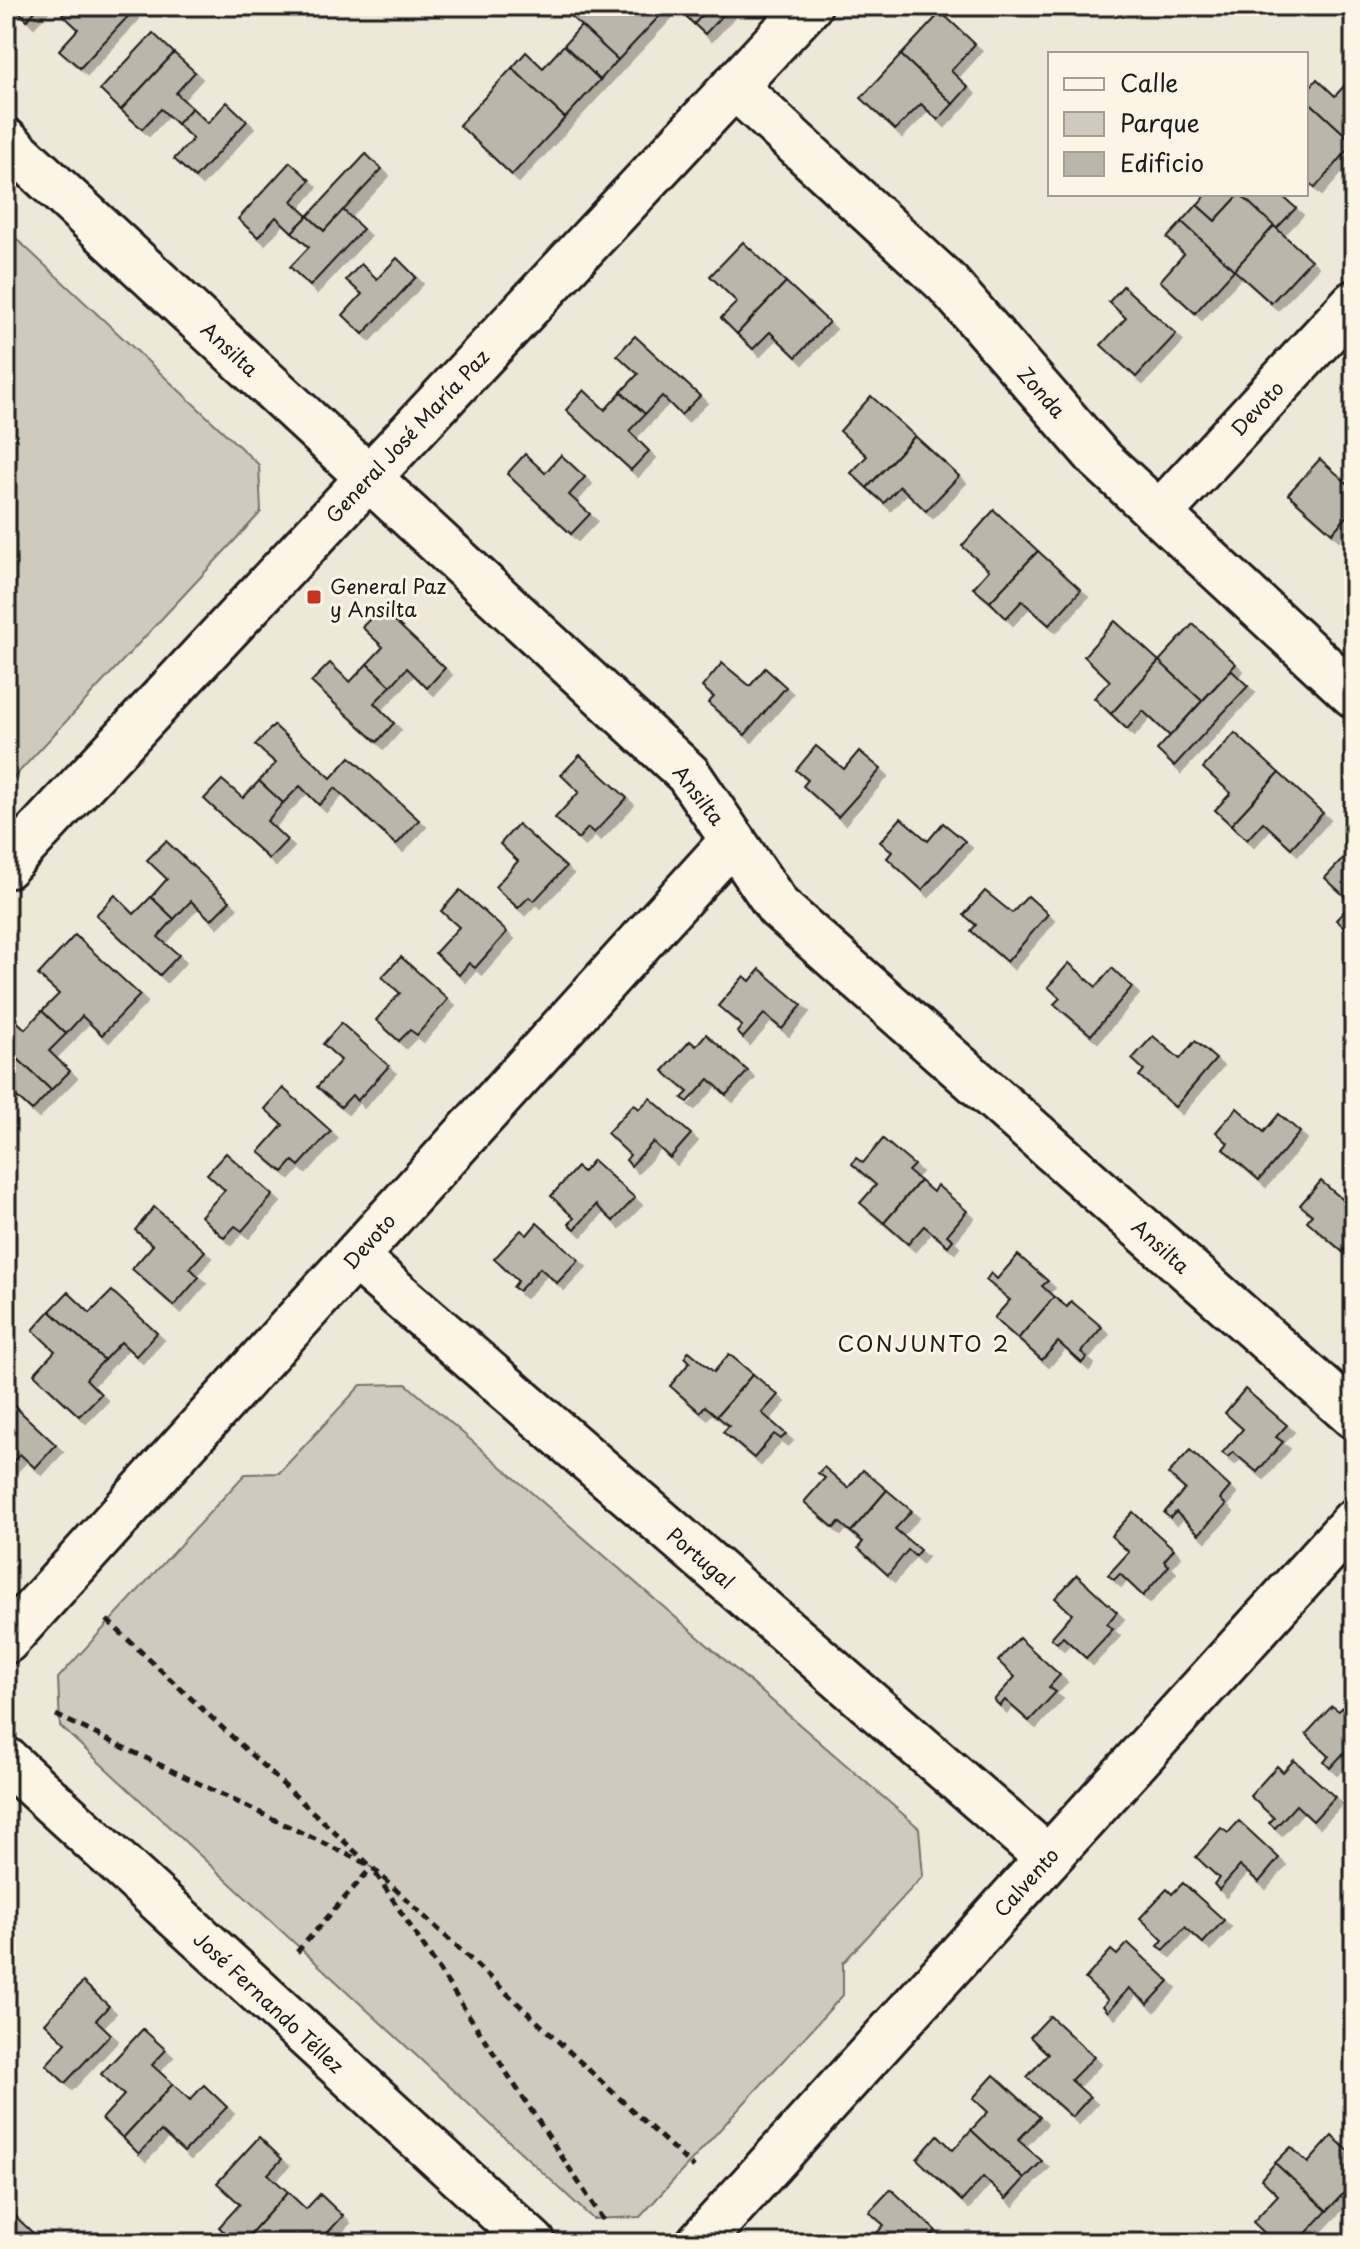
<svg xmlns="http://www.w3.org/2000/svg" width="1360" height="2249" font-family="'Playpen Sans',sans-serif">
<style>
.green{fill:#cfcabd;stroke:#76736c;stroke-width:2}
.building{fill:#bab6aa;stroke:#1c1c1c;stroke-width:2;filter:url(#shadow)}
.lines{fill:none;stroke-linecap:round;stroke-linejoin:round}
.minor-casing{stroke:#1c1c1c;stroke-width:50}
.path{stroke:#1c1c1c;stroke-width:5;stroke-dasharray:8 6;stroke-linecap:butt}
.minor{stroke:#fcf5e5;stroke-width:44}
.poi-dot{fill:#c8321e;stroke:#fcf5e5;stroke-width:3}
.labels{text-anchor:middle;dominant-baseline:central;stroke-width:6;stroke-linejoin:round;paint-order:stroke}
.street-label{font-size:20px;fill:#1c1c1c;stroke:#fcf5e5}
.poi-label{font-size:20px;fill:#1c1c1c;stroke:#fcf5e5;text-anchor:start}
.neighbourhood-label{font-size:22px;letter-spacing:2px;fill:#1c1c1c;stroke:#fcf5e5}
</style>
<defs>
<filter id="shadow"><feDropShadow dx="7" dy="7" stdDeviation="0" flood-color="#0004"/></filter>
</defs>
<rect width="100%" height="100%" fill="#eee8d9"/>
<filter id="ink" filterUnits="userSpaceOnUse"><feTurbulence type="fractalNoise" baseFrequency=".0125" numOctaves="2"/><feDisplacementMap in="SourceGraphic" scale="16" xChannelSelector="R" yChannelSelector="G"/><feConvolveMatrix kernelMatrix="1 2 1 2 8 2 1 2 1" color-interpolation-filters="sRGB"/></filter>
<g filter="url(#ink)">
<g class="green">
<path d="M6,229L259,465L261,512L6,786Z"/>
<path d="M406,1384L919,1828L923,1876L843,1963V1995L640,2217L593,2219L60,1726L58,1678L245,1474L279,1473L361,1385Z"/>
</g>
<g class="building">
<path d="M13,6H40L27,20Z"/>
<path d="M70,6H85L94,14L100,6H126L132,12L80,68L59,50L78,29L62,14Z"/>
<path d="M569,6H669L618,60L565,11Z"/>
<path d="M675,6H711L694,24Z"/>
<path d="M711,6H731L705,34L694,24Z"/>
<path d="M941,12L975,44L951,71L968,87L953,104L901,55Z"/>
<path d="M581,26L618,60L600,80L564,45Z"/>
<path d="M153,33L174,53L121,110L100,90Z"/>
<path d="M564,45L600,80L565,118L512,68L526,52L543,68Z"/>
<path d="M174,53L195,72L176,93L192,108L177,124L161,109L142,129L121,110Z"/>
<path d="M901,55L953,104L938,120L921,104L895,130L861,98Z"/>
<path d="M512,68L565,118L512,175L459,125Z"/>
<path d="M1354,75V143L1306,99V92L1317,79L1335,96Z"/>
<path d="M1306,99L1354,143L1315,188L1306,180Z"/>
<path d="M227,102L247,121L195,178L174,159L193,139L177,124L192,108L208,123Z"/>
<path d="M366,154L382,169L324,231L308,216Z"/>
<path d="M290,162L310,180L292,201L308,216L292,232L276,217L258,237L238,219Z"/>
<path d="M1207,194H1240L1215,221L1197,205Z"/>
<path d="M1240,194H1280L1296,208L1276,229Z"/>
<path d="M1240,194L1274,226L1234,270L1182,222L1197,205L1215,221Z"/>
<path d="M343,210L363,229L310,286L290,267L309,247L292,232L308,216L324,231Z"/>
<path d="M1182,222L1234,270L1195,313L1160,281L1184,254L1167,238Z"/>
<path d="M1274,226L1311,260L1271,303L1234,270Z"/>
<path d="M743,242L786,282L737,334L721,318L737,302L710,276Z"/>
<path d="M397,258L416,277L363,334L343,315L362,294L346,280L361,264L377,279Z"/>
<path d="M786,282L829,322L796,357L770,332L753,349L737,334Z"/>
<path d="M1123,286L1176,334L1136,377L1101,345L1126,318L1109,302Z"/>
<path d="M635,336L700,396L681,415L662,396L645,414L621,392L638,374L617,355Z"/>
<path d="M584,390L605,410L621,392L645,414L629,431L649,451L631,470L566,410Z"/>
<path d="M871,396L915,436L867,488L851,473L867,456L840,431Z"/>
<path d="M915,436L959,476L926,511L900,486L884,503L867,488Z"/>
<path d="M525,454L545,473L561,455L585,477L569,495L590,514L571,534L507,474Z"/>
<path d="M1320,459L1347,483L1354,476V509L1332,533L1288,494Z"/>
<path d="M994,510L1038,551L990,602L973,588L989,570L962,546Z"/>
<path d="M1038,551L1081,590L1049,625L1022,601L1006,618L990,602Z"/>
<path d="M381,608L445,668L427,688L407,668L391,686L367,664L383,647L362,627Z"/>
<path d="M1115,621L1159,661L1111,714L1094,698L1110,681L1084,656Z"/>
<path d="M1193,624L1236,664L1202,701L1159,661Z"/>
<path d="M1159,661L1202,701L1170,736L1143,711L1127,729L1111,714Z"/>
<path d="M330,663L350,682L367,664L391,686L374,703L394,723L377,742L311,682Z"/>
<path d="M722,663L750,686L765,668L786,687L745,735L708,703L714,697L702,687Z"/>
<path d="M1231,670L1248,686L1174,766L1157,750Z"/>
<path d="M274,725L331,778L350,757L419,820L396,845L335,788L319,805L300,786L283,803L259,781L276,763L255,745Z"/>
<path d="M1235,733L1279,773L1231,825L1215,810L1231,793L1203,768Z"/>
<path d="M816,746L844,769L859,751L881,769L838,817L803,786L808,780L796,770Z"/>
<path d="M580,755L627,798L594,833L588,828L578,839L555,818L579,792L561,775Z"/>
<path d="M1279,773L1323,813L1291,848L1263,822L1247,840L1231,825Z"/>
<path d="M222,780L243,798L259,781L283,803L267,821L287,840L269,859L204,799Z"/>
<path d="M901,818L928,841L943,823L965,841L922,890L887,858L892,852L880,842Z"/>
<path d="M518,824L566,867L534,901L529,897L518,908L495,887L518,861L500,844Z"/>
<path d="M166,841L230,901L211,920L191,901L174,919L151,897L167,879L147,860Z"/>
<path d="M1354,847V934L1353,935L1336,920L1352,903L1325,878Z"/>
<path d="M460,890L507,932L475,968L469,963L459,975L435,953L459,927L441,911Z"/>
<path d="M985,891L1012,913L1028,896L1048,914L1007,962L971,931L976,925L964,915Z"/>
<path d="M115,895L134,914L151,897L174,919L158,937L179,955L160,975L96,915Z"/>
<path d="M75,935L140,995L102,1035L82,1016L66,1034L42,1011L59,994L38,975Z"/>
<path d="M401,957L448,999L417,1035L410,1030L399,1041L376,1020L400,993L382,977Z"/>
<path d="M1069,963L1096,987L1112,968L1132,987L1091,1035L1054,1004L1060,998L1048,987Z"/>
<path d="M760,969L802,1005L782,1029L764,1014L743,1038L737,1032L742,1026L718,1006L744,976L750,981Z"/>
<path d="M6,1011L25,1029L42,1011L66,1034L49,1051L70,1071L51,1090L6,1048Z"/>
<path d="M341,1023L389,1066L357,1101L352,1095L341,1107L317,1087L341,1060L323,1044Z"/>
<path d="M706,1034L748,1071L726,1095L709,1079L688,1102L682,1098L688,1092L663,1071L690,1041L696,1046Z"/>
<path d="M1153,1036L1180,1059L1195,1041L1216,1059L1175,1107L1139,1076L1144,1070L1132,1059Z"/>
<path d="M6,1048L51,1090L32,1111L6,1087Z"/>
<path d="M283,1088L331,1131L299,1166L293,1161L283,1172L259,1152L283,1125L265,1109Z"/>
<path d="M650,1098L691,1134L670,1158L653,1142L631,1166L626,1160L630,1155L607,1133L634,1104L639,1109Z"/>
<path d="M1237,1108L1264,1132L1279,1114L1300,1132L1259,1180L1223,1149L1228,1143L1216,1132Z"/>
<path d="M883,1139L914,1165L908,1171L920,1181L884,1223L860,1203L876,1185L852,1164L856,1158L863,1163Z"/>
<path d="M226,1153L273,1195L242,1231L235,1226L224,1238L201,1216L225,1190L207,1174Z"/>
<path d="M593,1160L635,1198L613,1221L596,1205L575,1229L569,1224L574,1218L551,1196L577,1167L583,1172Z"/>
<path d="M920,1181L933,1192L937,1185L967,1211L947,1235L953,1240L948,1246L924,1226L908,1244L884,1223Z"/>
<path d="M1321,1181L1348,1204L1354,1197V1240L1343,1252L1307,1221L1312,1215L1300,1205Z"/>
<path d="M154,1207L205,1251L190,1268L199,1277L174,1306L132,1269L153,1245L135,1230Z"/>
<path d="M537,1223L579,1260L557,1283L540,1268L519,1291L513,1287L518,1281L494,1259L521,1230L527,1235Z"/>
<path d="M1018,1255L1048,1281L1042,1286L1054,1297L1018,1339L994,1318L1010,1300L986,1280L991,1273L997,1279Z"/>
<path d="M112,1291L157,1333L136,1356L121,1342L104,1360L50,1311L68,1292L90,1313Z"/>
<path d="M1054,1297L1067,1307L1071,1301L1102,1327L1081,1352L1087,1357L1082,1363L1058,1342L1042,1360L1018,1339Z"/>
<path d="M50,1311L104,1360L86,1379L101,1394L79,1416L34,1374L55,1351L33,1330Z"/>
<path d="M689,1351L714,1372L729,1354L753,1374L717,1416L705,1406L700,1412L670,1386L690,1362L685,1357Z"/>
<path d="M753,1374L778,1395L762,1413L786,1434L781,1439L774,1434L754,1458L723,1432L729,1426L717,1416Z"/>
<path d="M1245,1389L1287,1425L1276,1437L1283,1442L1257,1472L1233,1452L1228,1457L1222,1453L1243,1429L1225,1413Z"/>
<path d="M11,1403L56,1445L35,1468L20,1454L6,1469V1408Z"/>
<path d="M1190,1450L1230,1487L1220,1499L1226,1505L1199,1534L1176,1512L1170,1518L1164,1513L1185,1489L1168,1474Z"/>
<path d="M824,1467L848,1488L863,1470L887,1490L851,1532L839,1522L834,1528L804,1502L825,1478L818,1473Z"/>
<path d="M887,1490L912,1511L895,1529L920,1550L915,1556L908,1550L888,1575L858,1548L863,1542L851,1532Z"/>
<path d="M1133,1512L1174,1549L1164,1561L1169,1566L1143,1596L1120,1574L1114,1580L1108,1575L1129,1552L1111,1536Z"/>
<path d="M1077,1575L1117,1612L1107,1624L1113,1629L1086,1658L1063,1637L1057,1643L1051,1638L1072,1614L1055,1598Z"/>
<path d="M1019,1638L1060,1675L1049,1687L1056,1692L1029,1721L1005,1700L1000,1706L994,1700L1015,1677L998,1661Z"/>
<path d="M1350,1699L1354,1703V1746L1352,1744L1330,1768L1324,1762L1329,1756L1306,1734L1332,1706L1339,1711Z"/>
<path d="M1294,1760L1335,1797L1313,1821L1296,1805L1275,1828L1269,1823L1274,1818L1250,1796L1277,1766L1283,1772Z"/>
<path d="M1239,1821L1279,1858L1259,1882L1240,1866L1219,1890L1214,1884L1219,1878L1196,1857L1221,1828L1228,1833Z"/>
<path d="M1183,1883L1224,1920L1203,1943L1185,1927L1164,1950L1158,1946L1163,1940L1140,1918L1167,1889L1172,1894Z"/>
<path d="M1128,1943L1169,1981L1148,2004L1129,1988L1108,2012L1103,2006L1108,2000L1085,1979L1111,1950L1117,1955Z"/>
<path d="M83,1982L109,2006L96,2020L111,2034L65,2083L46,2065L66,2043L45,2023Z"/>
<path d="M1050,2016L1094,2057L1071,2080L1090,2097L1072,2117L1027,2077L1048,2054L1030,2037Z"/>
<path d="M143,2029L166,2050L152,2065L173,2084L123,2138L102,2119L124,2095L101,2074Z"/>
<path d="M994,2075L1040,2117L1018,2140L1042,2161L1024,2179L971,2130L988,2112L973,2098Z"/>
<path d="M173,2084L190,2100L204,2085L227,2107L184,2152L161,2131L139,2154L123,2138Z"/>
<path d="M971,2130L1024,2179L1006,2199L983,2177L962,2201L917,2159L938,2135L953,2150Z"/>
<path d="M1332,2136L1354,2156V2182L1327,2211L1275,2163L1291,2147L1308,2163Z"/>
<path d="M259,2137L282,2159L268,2174L288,2192L242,2243H235L219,2227L240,2204L217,2183Z"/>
<path d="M1275,2163L1327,2211L1297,2243H1275L1253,2222L1278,2195L1261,2179Z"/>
<path d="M891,2189L936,2231L924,2243H868L884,2225L869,2212Z"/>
<path d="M288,2192L306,2209L320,2194L343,2216L318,2243H282L278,2239L274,2243H242Z"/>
<path d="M15,2216L34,2234L26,2243H6V2226Z"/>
</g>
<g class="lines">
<g class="minor-casing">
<g id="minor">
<path d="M734,86L947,283L1100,459L1354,695"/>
<path d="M6,141L688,774L778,907L1354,1416"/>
<path d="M1159,514L1354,303"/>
<path d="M6,866L809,6"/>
<path d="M355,1257L1048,1858"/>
<path d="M6,1641L733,840"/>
<path d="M6,1760L533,2243"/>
<path d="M699,2243L1354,1521"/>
</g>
</g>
<g class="path">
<path d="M107,1620L694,2168"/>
<path d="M56,1715L367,1864"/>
<path d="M376,1874L606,2224"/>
<path d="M297,1952L372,1867"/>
</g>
<use href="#minor" class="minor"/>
</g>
</g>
<rect class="poi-dot" x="306" y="589" width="16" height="16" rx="4"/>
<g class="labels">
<g class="street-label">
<text transform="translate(230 349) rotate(43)">Ansilta</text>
<text transform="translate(1042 392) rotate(49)">Zonda</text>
<text transform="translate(1257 408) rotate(-47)">Devoto</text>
<text transform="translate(407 436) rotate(-47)">General José María Paz</text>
<text transform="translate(699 795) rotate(52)">Ansilta</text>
<text transform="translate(369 1241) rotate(-48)">Devoto</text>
<text transform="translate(1161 1246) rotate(42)">Ansilta</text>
<text transform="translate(701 1558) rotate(41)">Portugal</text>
<text transform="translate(1026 1882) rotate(-48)">Calvento</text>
<text transform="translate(269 2002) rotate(43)">José Fernando Téllez</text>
</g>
<g class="poi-label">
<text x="330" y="586">General Paz<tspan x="330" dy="23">y Ansilta</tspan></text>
</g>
<g class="neighbourhood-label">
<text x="924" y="1342">CONJUNTO 2</text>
</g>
</g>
<rect width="1360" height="2249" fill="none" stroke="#fcf5e5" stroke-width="32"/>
<rect x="16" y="16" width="1328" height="2217" fill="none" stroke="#1c1c1c" stroke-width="3" filter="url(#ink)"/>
<rect x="1048" y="52" width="260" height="144" fill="#fcf5e5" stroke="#a29e95" stroke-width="2"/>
<rect x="1064" y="78" width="40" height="12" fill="#fcf5e5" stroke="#a29e95" stroke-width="2"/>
<text x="1120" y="92" font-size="24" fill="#1c1c1c">Calle</text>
<rect x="1064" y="112" width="40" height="24" fill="#cfcabd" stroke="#a29e95" stroke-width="2"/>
<text x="1120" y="132" font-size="24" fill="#1c1c1c">Parque</text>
<rect x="1064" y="152" width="40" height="24" fill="#bab6aa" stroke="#a29e95" stroke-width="2"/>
<text x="1120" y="172" font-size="24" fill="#1c1c1c">Edificio</text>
</svg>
